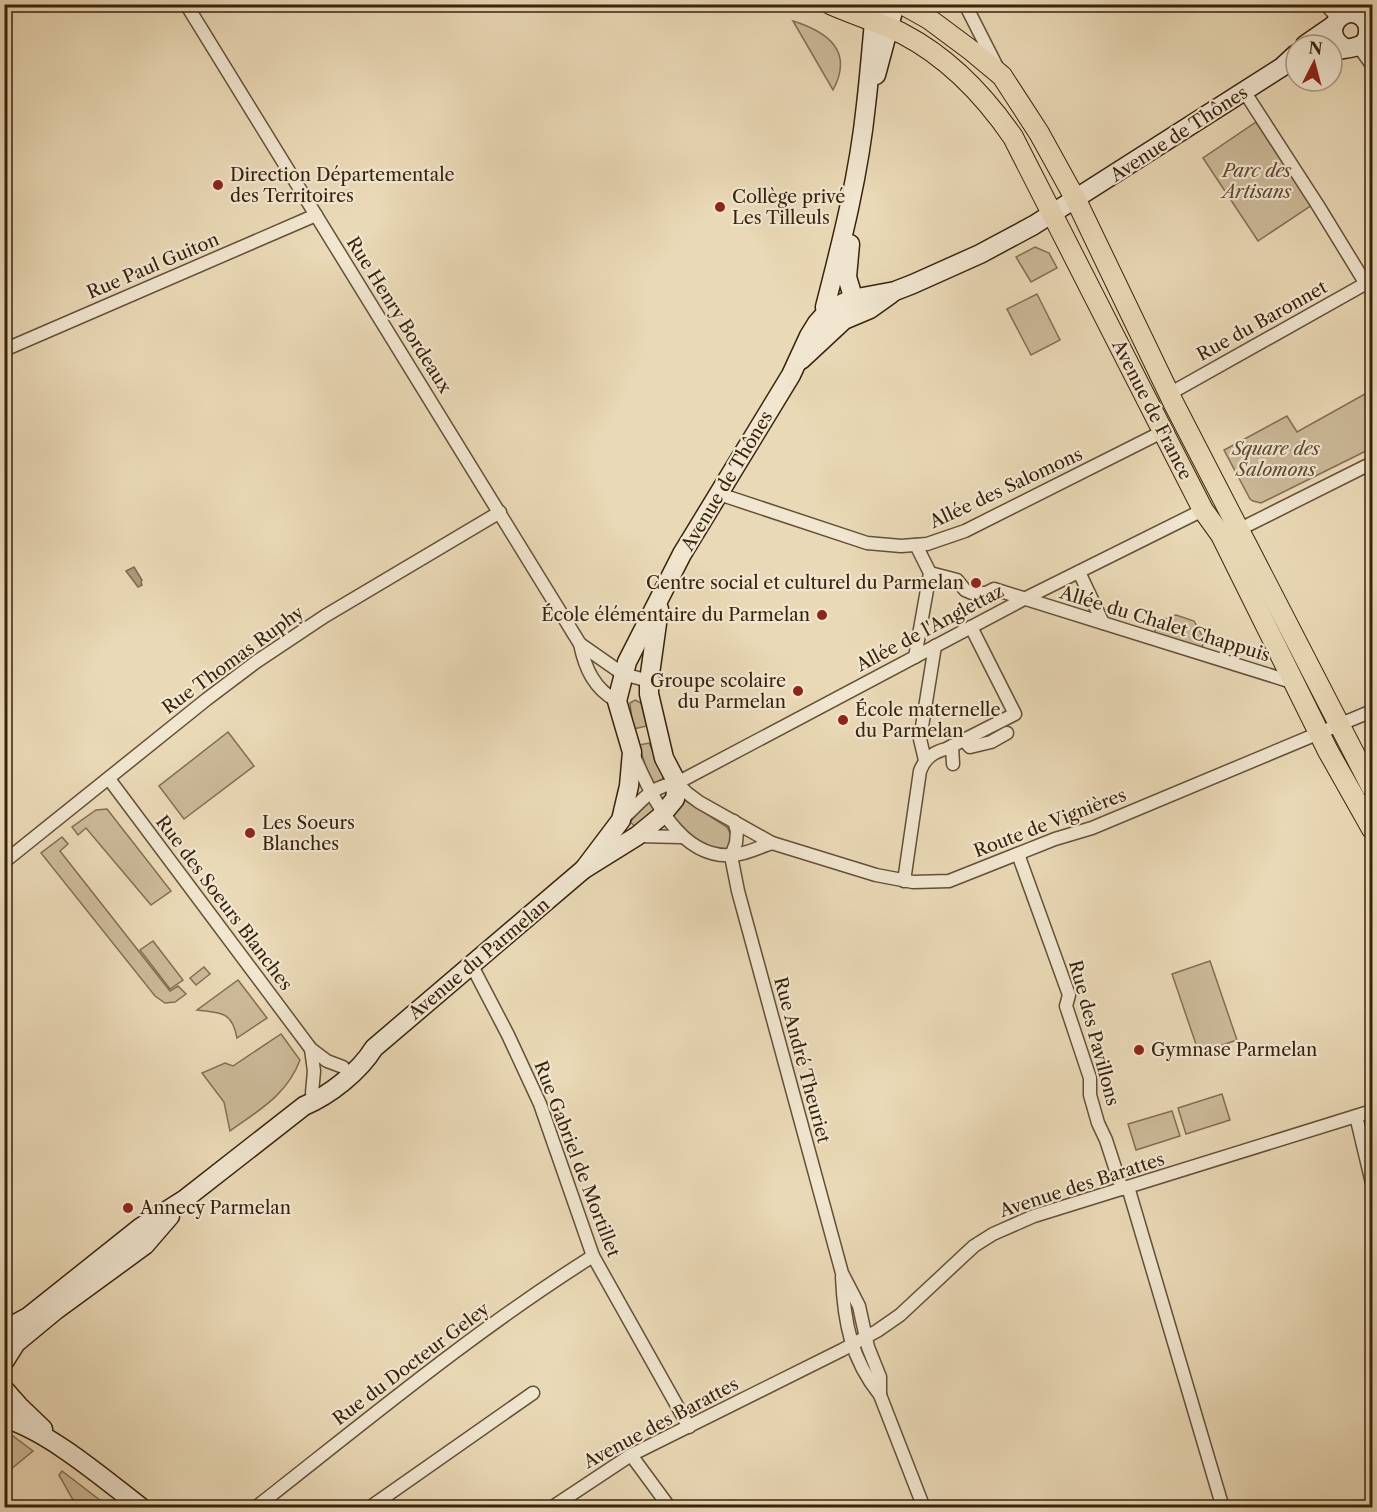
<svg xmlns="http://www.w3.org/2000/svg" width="1377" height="1512" font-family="'Libre Caslon Text',serif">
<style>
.green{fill:#ccba99;stroke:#826e52;stroke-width:1.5}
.water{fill:#ad9b7c;stroke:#7e6b4f;stroke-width:1.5}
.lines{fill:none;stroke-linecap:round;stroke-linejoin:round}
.street-casing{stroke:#645036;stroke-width:15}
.secondary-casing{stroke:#38230c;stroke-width:21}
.primary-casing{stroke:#38230c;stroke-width:22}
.street{stroke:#f1e6d0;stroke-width:12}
.secondary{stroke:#f1e6d0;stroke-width:18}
.primary{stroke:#ead9b6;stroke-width:20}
.poi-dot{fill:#8f2418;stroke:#f1e6d0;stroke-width:2}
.labels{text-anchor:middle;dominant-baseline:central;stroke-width:4.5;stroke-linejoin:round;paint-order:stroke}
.street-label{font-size:18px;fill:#38230c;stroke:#f1e6d0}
.park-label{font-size:18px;font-style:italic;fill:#5d492f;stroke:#f1e6d0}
.poi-label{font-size:18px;fill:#38230c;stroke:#f1e6d0;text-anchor:start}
</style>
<rect width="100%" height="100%" fill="#ead9b6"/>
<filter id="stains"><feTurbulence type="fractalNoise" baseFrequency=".00333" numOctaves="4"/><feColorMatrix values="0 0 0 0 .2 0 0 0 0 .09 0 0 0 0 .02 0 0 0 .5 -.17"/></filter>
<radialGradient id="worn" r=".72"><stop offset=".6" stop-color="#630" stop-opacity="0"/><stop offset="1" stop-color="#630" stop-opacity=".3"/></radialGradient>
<g class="green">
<path d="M793,21C828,32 854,51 833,90Z"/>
<path d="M1256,122L1312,205L1258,241L1203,158Z"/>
<path d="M1035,247L1049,253L1057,268L1031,282L1016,257Z"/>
<path d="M1037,294L1060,340L1031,355L1007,309Z"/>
<path d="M1372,390V448L1261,503L1253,501L1250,499L1224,450L1287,416L1297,432Z"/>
<path d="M1176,615L1194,621L1204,639L1202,649L1154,634L1158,621Z"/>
<path d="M635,700L641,703L647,726L633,729L630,703Z"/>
<path d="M228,732L254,766L184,819L159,786Z"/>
<path d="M649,743L665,776C662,781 657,783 651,784L639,745Z"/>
<path d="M683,799L727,827L732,837L727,849C703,852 687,832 673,816L675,808Z"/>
<path d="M650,802L658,813L637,828L630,822L639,812Z"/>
<path d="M107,809L171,891L151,905L86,828L78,835L72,827L96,810Z"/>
<path d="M62,837L68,844L60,851L170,991L178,986L186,994L175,1002L165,1003L155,996L41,853Z"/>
<path d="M153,941L183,980L170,989L140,950Z"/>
<path d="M1210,961L1237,1040L1199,1053L1172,974Z"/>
<path d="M204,967L210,974L196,985L190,978Z"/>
<path d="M238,980L267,1018L237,1038C232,1010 219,1013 197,1010Z"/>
<path d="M281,1034L300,1060C287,1095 259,1110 230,1131L224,1102L202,1073L225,1063L233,1066Z"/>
<path d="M1222,1094L1230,1120L1186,1134L1178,1108Z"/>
<path d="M1172,1111L1180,1136L1136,1150L1128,1124Z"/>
<path d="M5,1430L33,1451L5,1474Z"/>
<path d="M62,1471L109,1507H77L59,1475Z"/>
</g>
<path class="water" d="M134,567L142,580L141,582L142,585L138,587L126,571Z"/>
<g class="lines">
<g class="street-casing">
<g id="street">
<path d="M186,4L580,644C585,668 594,689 617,701"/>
<path d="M965,4L997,67"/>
<path d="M1325,4L1338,18"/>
<path d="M1359,47L1372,65"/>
<path d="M1244,91L1317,204L1366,284"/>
<path d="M4,350L316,215"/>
<path d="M1169,394L1372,280"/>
<path d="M719,494L867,543L901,546L927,544L965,531L1164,431"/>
<path d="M1238,530L1372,463"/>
<path d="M1079,572L1103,623"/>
<path d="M930,573L957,580L965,590L972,593H986L994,589L1295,683"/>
<path d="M580,644L623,674L649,681"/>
<path d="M915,657L930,573L916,545"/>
<path d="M964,740L970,747L991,742L1007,733"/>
<path d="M952,746L953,764"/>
<path d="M633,754C651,794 679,860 733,855C747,854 759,847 772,843"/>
<path d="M925,760L920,739L935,646"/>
<path d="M109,779L311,1049L327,1061L343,1067"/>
<path d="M677,783L687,793L699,802L772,843L876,875L913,882L949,881L1055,839L1092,828L1372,711"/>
<path d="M621,820C642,802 648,787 677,783L1024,599L1203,510"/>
<path d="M734,821L737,831L736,843L731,856L738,891L842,1273L859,1306L868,1347L880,1377V1395"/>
<path d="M637,836L681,837"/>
<path d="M1018,854L1069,995L1066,1006L1090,1078V1095L1098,1123L1106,1140L1122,1189"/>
<path d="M4,862L207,699L256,662L325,616L500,512"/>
<path d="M904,881L920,771C925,758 933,752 946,749L1015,714L971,627"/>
<path d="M471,964L508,1035L540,1104L593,1256L689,1427"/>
<path d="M311,1049L314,1071L312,1093"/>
<path d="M1356,1116L1372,1183"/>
<path d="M1128,1187L1223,1508"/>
<path d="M842,1277C844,1322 851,1359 880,1395L924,1508"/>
<path d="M631,1455L670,1508"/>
<path d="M255,1508C366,1421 474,1331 593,1256"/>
<path d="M369,1508L533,1393"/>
<path d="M551,1508L631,1455L842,1350L877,1331L900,1315L974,1246L993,1234L1034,1216L1372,1111"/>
</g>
</g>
<g class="secondary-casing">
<g id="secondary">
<path d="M1305,45L1334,25"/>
<path d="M1332,51C1346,47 1369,51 1368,30C1368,25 1366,20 1362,17C1343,2 1318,33 1345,48"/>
<path d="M876,75L895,4"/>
<path d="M850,244L847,277L857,310"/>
<path d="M837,326L826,313L825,307C842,241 859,174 866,105C870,72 872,38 876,4"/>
<path d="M801,360L844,320L870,309L891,294"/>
<path d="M584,869L621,820L629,786L632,752L617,701L627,662L682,554L791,375L809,336L817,323L826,313L843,303L852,299L895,291L913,284L980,254L1034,225L1282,67L1296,54"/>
<path d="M4,1330L28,1317L141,1227L185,1199L304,1106C330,1095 359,1072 374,1048L584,869L637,836L660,817L675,799L677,783L664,758L649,694V681L659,609"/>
<path d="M4,1362L16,1343L56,1310L145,1245L170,1216"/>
<path d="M4,1389L19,1406L43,1429"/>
<path d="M4,1418C50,1432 104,1479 142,1508"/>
</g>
</g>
<g class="primary-casing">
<g id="primary">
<path d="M830,4C854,15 880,22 903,34C949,58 984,95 1013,137L1203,510L1221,535L1328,751L1372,829"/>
<path d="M902,4L929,19L972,51L1002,76L1039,133L1076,200L1174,404L1372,788"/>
</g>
</g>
<use href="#street" class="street"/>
<use href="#secondary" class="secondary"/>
<use href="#primary" class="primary"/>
</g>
<g class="poi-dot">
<circle cx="218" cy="185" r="6"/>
<circle cx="720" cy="207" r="6"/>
<circle cx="976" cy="583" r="6"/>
<circle cx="822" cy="615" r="6"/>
<circle cx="798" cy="691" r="6"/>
<circle cx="843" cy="720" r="6"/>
<circle cx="250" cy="833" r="6"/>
<circle cx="1139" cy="1050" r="6"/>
<circle cx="128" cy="1208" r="6"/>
</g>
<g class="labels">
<g class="street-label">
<text transform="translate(1179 134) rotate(-33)">Avenue de Thônes</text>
<text transform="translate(153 266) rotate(-23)">Rue Paul Guiton</text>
<text transform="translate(399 315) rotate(58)">Rue Henry Bordeaux</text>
<text transform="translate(1262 321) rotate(-29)">Rue du Baronnet</text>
<text transform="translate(1152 410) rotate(63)">Avenue de France</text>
<text transform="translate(727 481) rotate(-59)">Avenue de Thônes</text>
<text transform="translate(1006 488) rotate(-25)">Allée des Salomons</text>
<text transform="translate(1165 624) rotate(17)">Allée du Chalet Chappuis</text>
<text transform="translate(930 628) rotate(-28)">Allée de l'Anglettaz</text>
<text transform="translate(233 660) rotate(-36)">Rue Thomas Ruphy</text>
<text transform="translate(1050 823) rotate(-21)">Route de Vignières</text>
<text transform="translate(224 903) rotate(53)">Rue des Soeurs Blanches</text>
<text transform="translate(479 959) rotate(-40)">Avenue du Parmelan</text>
<text transform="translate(1094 1033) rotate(75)">Rue des Pavillons</text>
<text transform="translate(802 1060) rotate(75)">Rue André Theuriet</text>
<text transform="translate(577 1159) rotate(69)">Rue Gabriel de Mortillet</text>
<text transform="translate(1082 1185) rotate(-18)">Avenue des Barattes</text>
<text transform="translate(411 1364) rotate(-37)">Rue du Docteur Geley</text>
<text transform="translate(661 1423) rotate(-28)">Avenue des Barattes</text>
</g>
<g class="park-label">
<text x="1257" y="171">Parc des<tspan x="1257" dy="21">Artisans</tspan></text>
<text x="1276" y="449">Square des<tspan x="1276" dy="21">Salomons</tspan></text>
</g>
<g class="poi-label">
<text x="230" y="175">Direction Départementale<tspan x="230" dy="21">des Territoires</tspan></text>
<text x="732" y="197">Collège privé<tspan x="732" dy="21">Les Tilleuls</tspan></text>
<text x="964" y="583" text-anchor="end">Centre social et culturel du Parmelan</text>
<text x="810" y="615" text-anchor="end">École élémentaire du Parmelan</text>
<text x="786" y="681" text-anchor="end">Groupe scolaire<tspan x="786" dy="21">du Parmelan</tspan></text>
<text x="855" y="710">École maternelle<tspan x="855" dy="21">du Parmelan</tspan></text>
<text x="262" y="823">Les Soeurs<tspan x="262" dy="21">Blanches</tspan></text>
<text x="1151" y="1050">Gymnase Parmelan</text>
<text x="140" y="1208">Annecy Parmelan</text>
</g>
</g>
<rect width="1377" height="1512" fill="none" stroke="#ead9b6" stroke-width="24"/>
<rect x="6" y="6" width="1365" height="1500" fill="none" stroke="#38230c" stroke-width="3"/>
<rect x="12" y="12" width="1353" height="1488" fill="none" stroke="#38230c" stroke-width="1.5"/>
<g transform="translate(1314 63) rotate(6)"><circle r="28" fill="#f1e6d0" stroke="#a79882" stroke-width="1.5"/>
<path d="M0-4.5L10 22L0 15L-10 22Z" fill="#8f2418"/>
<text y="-9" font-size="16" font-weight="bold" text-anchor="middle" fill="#38230c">N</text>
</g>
<rect width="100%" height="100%" filter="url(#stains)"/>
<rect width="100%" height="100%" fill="url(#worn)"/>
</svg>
